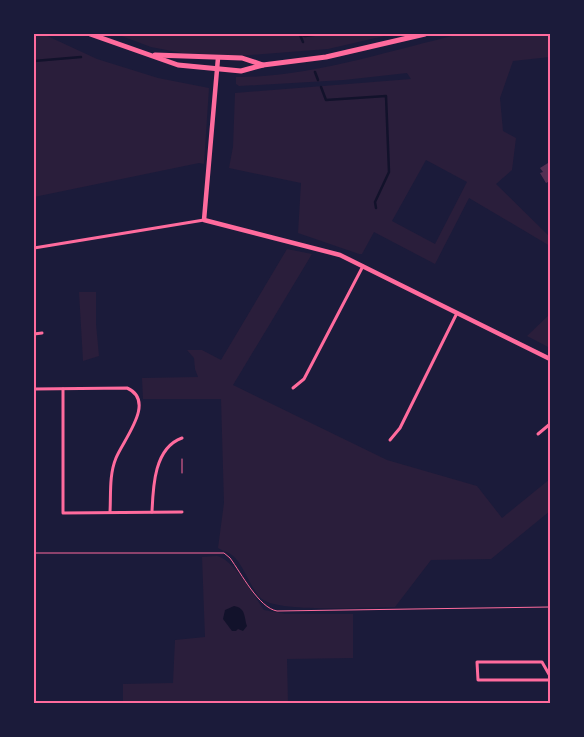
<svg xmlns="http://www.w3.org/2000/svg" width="584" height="737" font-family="Lato,sans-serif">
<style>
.green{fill:#2a1e3b;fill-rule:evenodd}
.water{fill:#12122b}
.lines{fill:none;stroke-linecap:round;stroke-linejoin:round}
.stream{stroke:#12122b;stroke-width:2.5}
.building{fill:#542f53}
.path{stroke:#ff6b9d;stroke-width:1}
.minor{stroke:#ff6b9d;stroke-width:3}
.tertiary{stroke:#ff6b9d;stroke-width:4.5}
.secondary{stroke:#ff6b9d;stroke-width:5}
.neatline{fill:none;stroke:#ff6b9d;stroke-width:2}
</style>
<rect width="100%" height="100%" fill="#1b1b3a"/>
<g class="green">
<path d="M34,34H43L97,59L158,78L209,88L204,164L199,163L34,197Z"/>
<path d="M116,34H393L328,49L238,56L182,53L151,47Z"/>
<path d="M461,34H550V57L513,61L500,98L503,131L516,138L512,170L496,184L550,237V246L469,198L435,264L374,232L362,254H359L298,233L301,183L229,168L233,147L235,93L411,79L407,73L344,80L239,86L236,84V77C308,78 391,50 461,34ZM426,160L467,182L435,244L392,221Z"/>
<path d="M287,249L312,254L233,385L387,460L477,486L502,518L550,479V511L491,559L431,560L395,607C368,607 280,613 262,599C250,589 244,564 232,555C228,552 223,551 218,548L224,503L221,399H143L142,378L198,377L195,369L194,358L187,350H202L221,360Z"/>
<path d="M79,292H96V324L99,356L83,361Z"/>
<path d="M550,314V348L527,336Z"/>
<path d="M217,556C234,560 254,596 264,610L285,614H353V658L287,659L288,703H123V684L173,683L175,640L205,637L202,557Z"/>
</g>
<path class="water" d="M234,606C246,608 244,617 247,626L243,631L238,629L236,631H232L223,619L225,610Z"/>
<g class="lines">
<g class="stream">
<path d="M299,34L305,36L321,34"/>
<path d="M300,35L303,42"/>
<path d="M34,61L81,57"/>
<path d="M315,72L318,80"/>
<path d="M321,87L326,100L386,96L389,172L375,202L376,208"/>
</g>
</g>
<path class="building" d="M548,163L550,167V181L546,183L540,173L543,172L540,168Z"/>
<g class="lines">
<g class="path">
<path d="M182,473V459"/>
<path d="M34,553H224L230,558C241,573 259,608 277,611L550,607"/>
</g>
<g class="minor">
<path d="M34,248L204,220"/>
<path d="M34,334L42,333"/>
<path d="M293,388L304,379L363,266"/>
<path d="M34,389L127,388C157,401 123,440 116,458C109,475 111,494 110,512"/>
<path d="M63,389V513L182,512"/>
<path d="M538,434L550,424"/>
<path d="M390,440L400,428L457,313"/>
<path d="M152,512C153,487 154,448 182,438"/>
<path d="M550,676L542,662H477L478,680H550"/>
</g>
<path class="tertiary" d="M218,58L204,220L340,255L550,359"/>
<g class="secondary">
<path d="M90,34L178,65L241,71L263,65L326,57L425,34"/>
<path d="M155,55L242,58L263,65"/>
</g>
</g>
<rect width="584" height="737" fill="none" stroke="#1b1b3a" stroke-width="70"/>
<rect x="35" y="35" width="514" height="667" class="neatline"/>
</svg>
